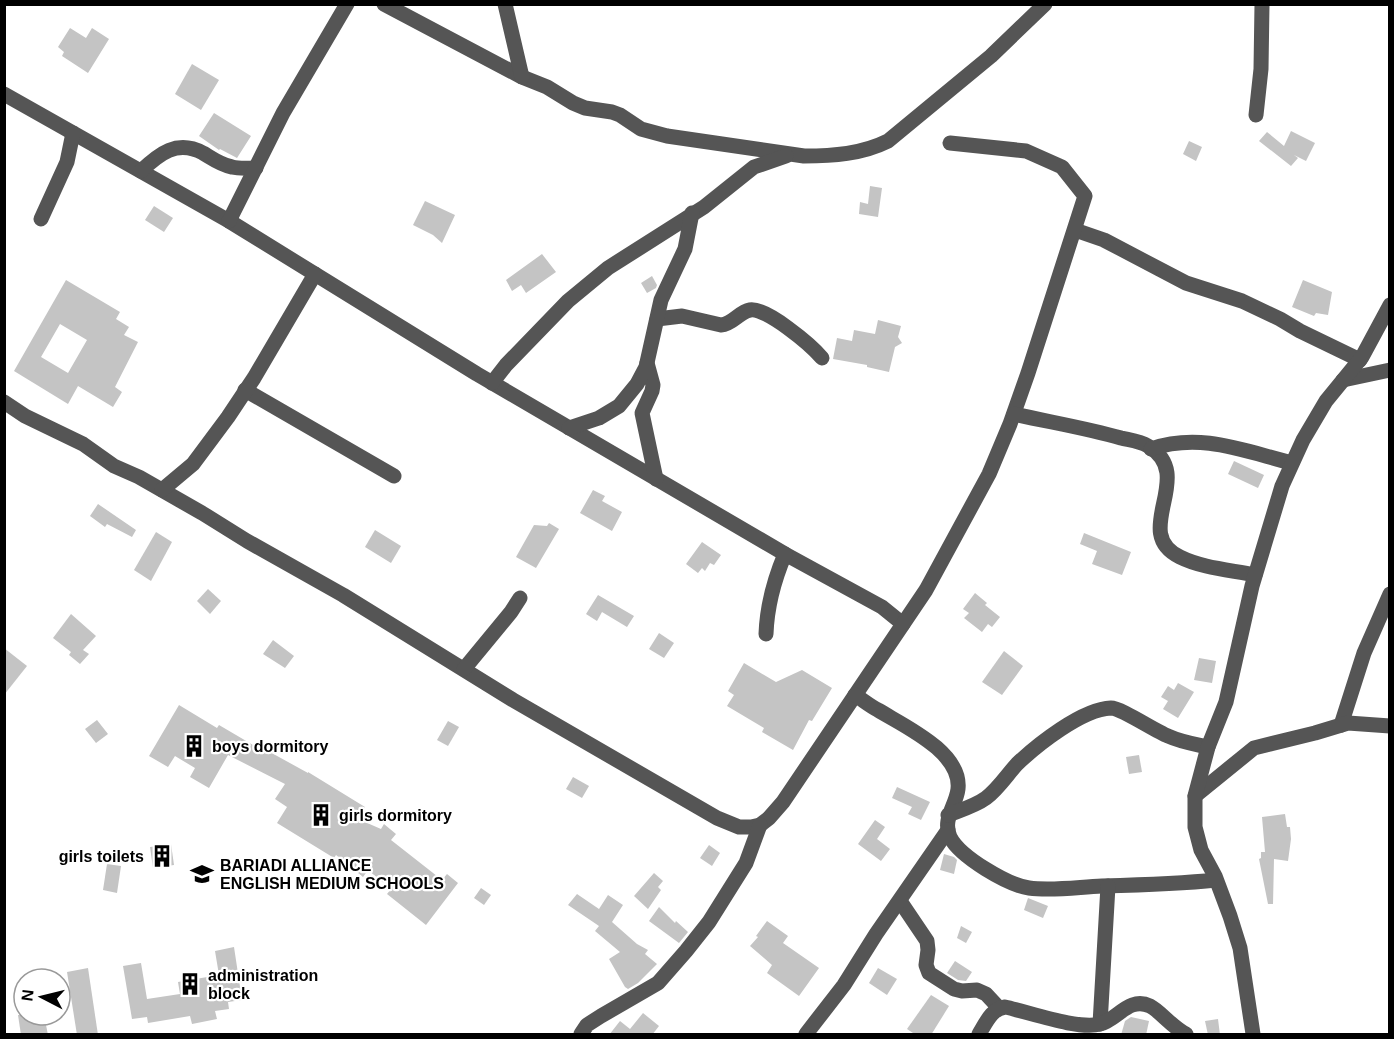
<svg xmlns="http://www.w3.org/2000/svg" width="1394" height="1039" font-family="Arial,sans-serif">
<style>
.building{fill:#c4c4c4;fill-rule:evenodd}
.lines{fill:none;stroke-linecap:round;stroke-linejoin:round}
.minor{stroke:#555;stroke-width:15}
.labels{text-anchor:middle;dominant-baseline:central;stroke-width:4.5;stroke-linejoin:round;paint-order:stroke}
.poi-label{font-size:16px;font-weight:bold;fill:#000;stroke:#fff;text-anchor:start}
</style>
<rect width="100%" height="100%" fill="#fff"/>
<g class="building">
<path d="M70,28L86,38L92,28L109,39L88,73L62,56L64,52L58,47Z"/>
<path d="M192,64L219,80L201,110L175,94Z"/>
<path d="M214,113L251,136L237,158L220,149L219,150L199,136Z"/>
<path d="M1291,131L1315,143L1306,161L1294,155L1298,158L1291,166L1259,141L1267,132L1284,146Z"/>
<path d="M1189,141L1202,147L1196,161L1183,154Z"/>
<path d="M870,186L882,188L878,217L859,214L860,202L868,204Z"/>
<path d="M425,201L455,215L442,243L433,235L413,225Z"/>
<path d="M154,206L173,218L164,232L145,220Z"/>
<path d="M542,254L556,272L526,293L521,285L512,291L506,280Z"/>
<path d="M652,276L657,285L656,288L647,293L641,283Z"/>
<path d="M66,280L120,312L116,319L129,327L124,335L138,342L115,387L122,392L113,407L78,386L68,404L14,371ZM60,324L87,340L68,373L41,357Z"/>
<path d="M1303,280L1332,292L1328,315L1316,313L1314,316L1292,307Z"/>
<path d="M878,320L901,326L898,337L902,343L895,347L889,372L867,367V365L833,359L837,338L852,341L854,330L875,334Z"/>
<path d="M1234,461L1264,475L1258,488L1228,474Z"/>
<path d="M593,490L605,496L602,501L622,512L612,531L580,513Z"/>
<path d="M98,504L136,530L132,537L107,524L105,527L90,516Z"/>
<path d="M549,523L559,529L536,568L516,557L534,525L547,526Z"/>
<path d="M375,530L401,546L391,563L365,547Z"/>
<path d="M156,532L172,542L151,581L134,570Z"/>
<path d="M1084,533L1131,552L1122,575L1092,564L1097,551L1080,544Z"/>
<path d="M702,542L721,555L714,565L710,563L705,571L702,568L698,573L686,564Z"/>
<path d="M208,589L221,601L210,614L197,601Z"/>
<path d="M975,593L987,603L985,605L1000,617L992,627L988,624L982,632L964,618L969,613L963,609Z"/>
<path d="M598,595L634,616L627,627L602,612L597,621L586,614Z"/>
<path d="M71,614L96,636L83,650L89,654L80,664L69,655L71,652L53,638Z"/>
<path d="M659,633L674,643L664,658L649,649Z"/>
<path d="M273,640L294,656L285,668L263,654Z"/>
<path d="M4,648L27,666L4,695Z"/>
<path d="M1004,651L1023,666L1002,695L982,682Z"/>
<path d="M1199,658L1216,661L1212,683L1194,680Z"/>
<path d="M744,663L776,682L802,670L832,688L812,721L809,720L793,750L762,732L764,728L727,706L734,695L728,691Z"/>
<path d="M1178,683L1194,692L1178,718L1163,709L1168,701L1161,697L1168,686L1174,690Z"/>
<path d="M179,705L217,728L219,725L258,748L259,746L308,773V772L365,807L358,819L381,829L384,824L396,834L391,840L442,880L447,874L458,883L426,925L387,894L391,889L368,870L363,877L336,855L334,858L277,823L287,807L275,799L285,784L228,755L209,788L190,777L195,768L175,756L168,767L149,756Z"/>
<path d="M97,720L108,734L96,743L85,729Z"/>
<path d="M448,721L459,727L448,746L437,740Z"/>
<path d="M1139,755L1142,772L1129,774L1126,757Z"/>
<path d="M573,777L589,786L582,798L566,789Z"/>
<path d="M897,787L930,802L921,820L908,814L912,807L892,798Z"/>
<path d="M1285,814L1287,827H1290L1291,839L1288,861L1274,859L1273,904H1268L1259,859L1261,858V852H1265L1262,817Z"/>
<path d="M875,820L885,827L877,839L890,849L881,861L858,844Z"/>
<path d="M171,844L174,865L153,868L150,847Z"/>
<path d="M709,845L720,853L712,866L700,858Z"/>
<path d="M944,854L954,857L957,860L954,874L940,870Z"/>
<path d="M107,864L121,866L117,893L103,890Z"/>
<path d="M654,873L663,881L658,887L661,890L648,909L634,896Z"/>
<path d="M481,888L491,895L484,905L474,898Z"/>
<path d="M577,894L599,909L608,895L623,905L612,922L637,944L648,950L645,954L657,964L638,983L628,989L625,987L609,959L620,952L595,931L599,926L568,905Z"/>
<path d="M1028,898L1048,906L1043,918L1024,910Z"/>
<path d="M659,907L675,923L676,921L688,932L679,943L649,921Z"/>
<path d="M767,921L788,936L783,943L819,968L799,996L767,973L772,965L750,946L758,937L756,936Z"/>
<path d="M961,926L972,932L966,943L957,938Z"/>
<path d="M234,947L242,1000L228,1002L229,1009L215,1011L217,1019L192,1024L190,1016L148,1023L147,1017L132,1019L123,966L141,963L147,999L180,994L178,982L219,975L215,951Z"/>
<path d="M955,961L972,972L966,981L958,980L947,973Z"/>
<path d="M88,968L98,1035H77L67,972Z"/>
<path d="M878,968L897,979L887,995L869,983Z"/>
<path d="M931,995L949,1006L931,1035H916L907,1029Z"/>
<path d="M643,1013L659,1026L652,1035H609L620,1021L630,1029Z"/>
<path d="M18,1015H44L48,1035H21Z"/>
<path d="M1131,1017L1149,1021L1146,1035H1121L1125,1021Z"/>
<path d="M1218,1019L1220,1035H1208L1205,1021Z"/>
</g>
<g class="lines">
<g class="minor">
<path d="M384,4L522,77L547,87L573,103L585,108L612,112L620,115L641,129L667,136L804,156C833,156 862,154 888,141L991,56L1045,4"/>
<path d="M505,4L522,77"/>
<path d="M4,94L229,221L477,374L785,554L882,607L903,624"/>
<path d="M1256,115L1261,69L1262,4"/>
<path d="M141,171C159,154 177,139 203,153C213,159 221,165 232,167C240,169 248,168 256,168"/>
<path d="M41,219L67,162L73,133"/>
<path d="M229,221L283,113L347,4"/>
<path d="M1075,230L1104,240L1186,283L1242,301L1280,319L1300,331L1360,360"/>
<path d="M657,319L682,316L721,325C733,324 739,312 750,310C766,307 811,345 822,358"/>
<path d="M647,363L653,385L652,391L642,413L656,479"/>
<path d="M1343,380L1390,370"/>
<path d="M492,383L506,365L568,301L608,268L704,207L754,167L786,156"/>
<path d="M245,390L394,476"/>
<path d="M4,402L25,416L83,444L114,466L139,477L202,513L247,541L343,595L513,700L717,818L739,827H751L760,825L769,818L783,802L926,590L989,474L1010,424L1028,373L1085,196L1062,167L1026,151L950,143"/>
<path d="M1014,414C1049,422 1086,428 1121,438C1129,440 1140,441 1148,446C1198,476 1129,532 1180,557C1202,568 1231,570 1255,575"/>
<path d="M569,428L599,418L619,406L637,384L646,367L661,300L685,249L692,213"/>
<path d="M1151,449C1200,432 1244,451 1292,463"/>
<path d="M162,490L193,464L228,417L254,378L315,274"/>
<path d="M766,634C767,606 774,580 785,554"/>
<path d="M464,669L511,612L520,598"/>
<path d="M855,695C863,700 870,706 878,710C904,726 962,752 958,789C956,806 942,819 950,837C960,857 1008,885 1029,888C1053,891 1078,887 1102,886C1140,885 1178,884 1216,880"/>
<path d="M1341,725L1364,653L1390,594"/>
<path d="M1195,796L1254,748L1315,733L1348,723L1390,726"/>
<path d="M948,815C961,810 975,806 986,798C998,789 1007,775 1017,764C1037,745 1082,709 1111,708C1121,708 1155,731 1168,736C1181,742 1194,744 1208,747"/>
<path d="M900,901L927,941L928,950L926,965L929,973L954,989L962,991L977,990L986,994L999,1008"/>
<path d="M1100,1024L1108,886"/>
<path d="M581,1034L587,1025L601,1016L658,983L686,951L709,922L746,863L760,825"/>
<path d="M806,1034L844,985L876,934L948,830"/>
<path d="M979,1034C986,1023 991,1009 1005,1007C1029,1012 1078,1030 1100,1024C1117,1020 1129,996 1150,1006C1160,1011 1173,1028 1186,1034"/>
<path d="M1253,1034L1240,948L1230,916L1215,876L1201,850L1195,827V796L1208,747L1226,702L1252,586L1282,486L1303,440L1326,401L1362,357L1390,305"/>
</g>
</g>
<defs>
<g id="building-bare" transform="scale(1.8)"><path d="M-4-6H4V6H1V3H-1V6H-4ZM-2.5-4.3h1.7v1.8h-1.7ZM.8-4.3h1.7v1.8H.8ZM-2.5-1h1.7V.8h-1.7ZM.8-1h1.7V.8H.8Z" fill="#000" stroke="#fff" stroke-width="2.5" paint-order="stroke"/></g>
<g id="school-bare" transform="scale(1.8)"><path d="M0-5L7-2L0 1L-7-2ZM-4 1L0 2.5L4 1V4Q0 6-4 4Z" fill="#000" stroke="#fff" stroke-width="2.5" paint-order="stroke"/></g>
</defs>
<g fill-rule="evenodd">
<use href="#building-bare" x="194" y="746"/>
<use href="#building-bare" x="321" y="815"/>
<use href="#building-bare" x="162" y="856"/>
<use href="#school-bare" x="202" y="874"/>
<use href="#building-bare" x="190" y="984"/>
</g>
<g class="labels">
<g class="poi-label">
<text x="212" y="746">boys dormitory</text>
<text x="339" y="815">girls dormitory</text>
<text x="144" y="856" text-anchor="end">girls toilets</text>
<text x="220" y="865">BARIADI ALLIANCE<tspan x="220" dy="18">ENGLISH MEDIUM SCHOOLS</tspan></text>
<text x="208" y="975">administration<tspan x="208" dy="18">block</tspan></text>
</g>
</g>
<rect width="1394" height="1039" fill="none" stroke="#000000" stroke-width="12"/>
<g transform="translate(42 997) rotate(277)"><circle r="28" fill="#ffffff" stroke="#999999" stroke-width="1.5"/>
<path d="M0-4.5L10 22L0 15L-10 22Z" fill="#000000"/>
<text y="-9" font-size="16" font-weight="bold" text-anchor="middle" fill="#000000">N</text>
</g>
</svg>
